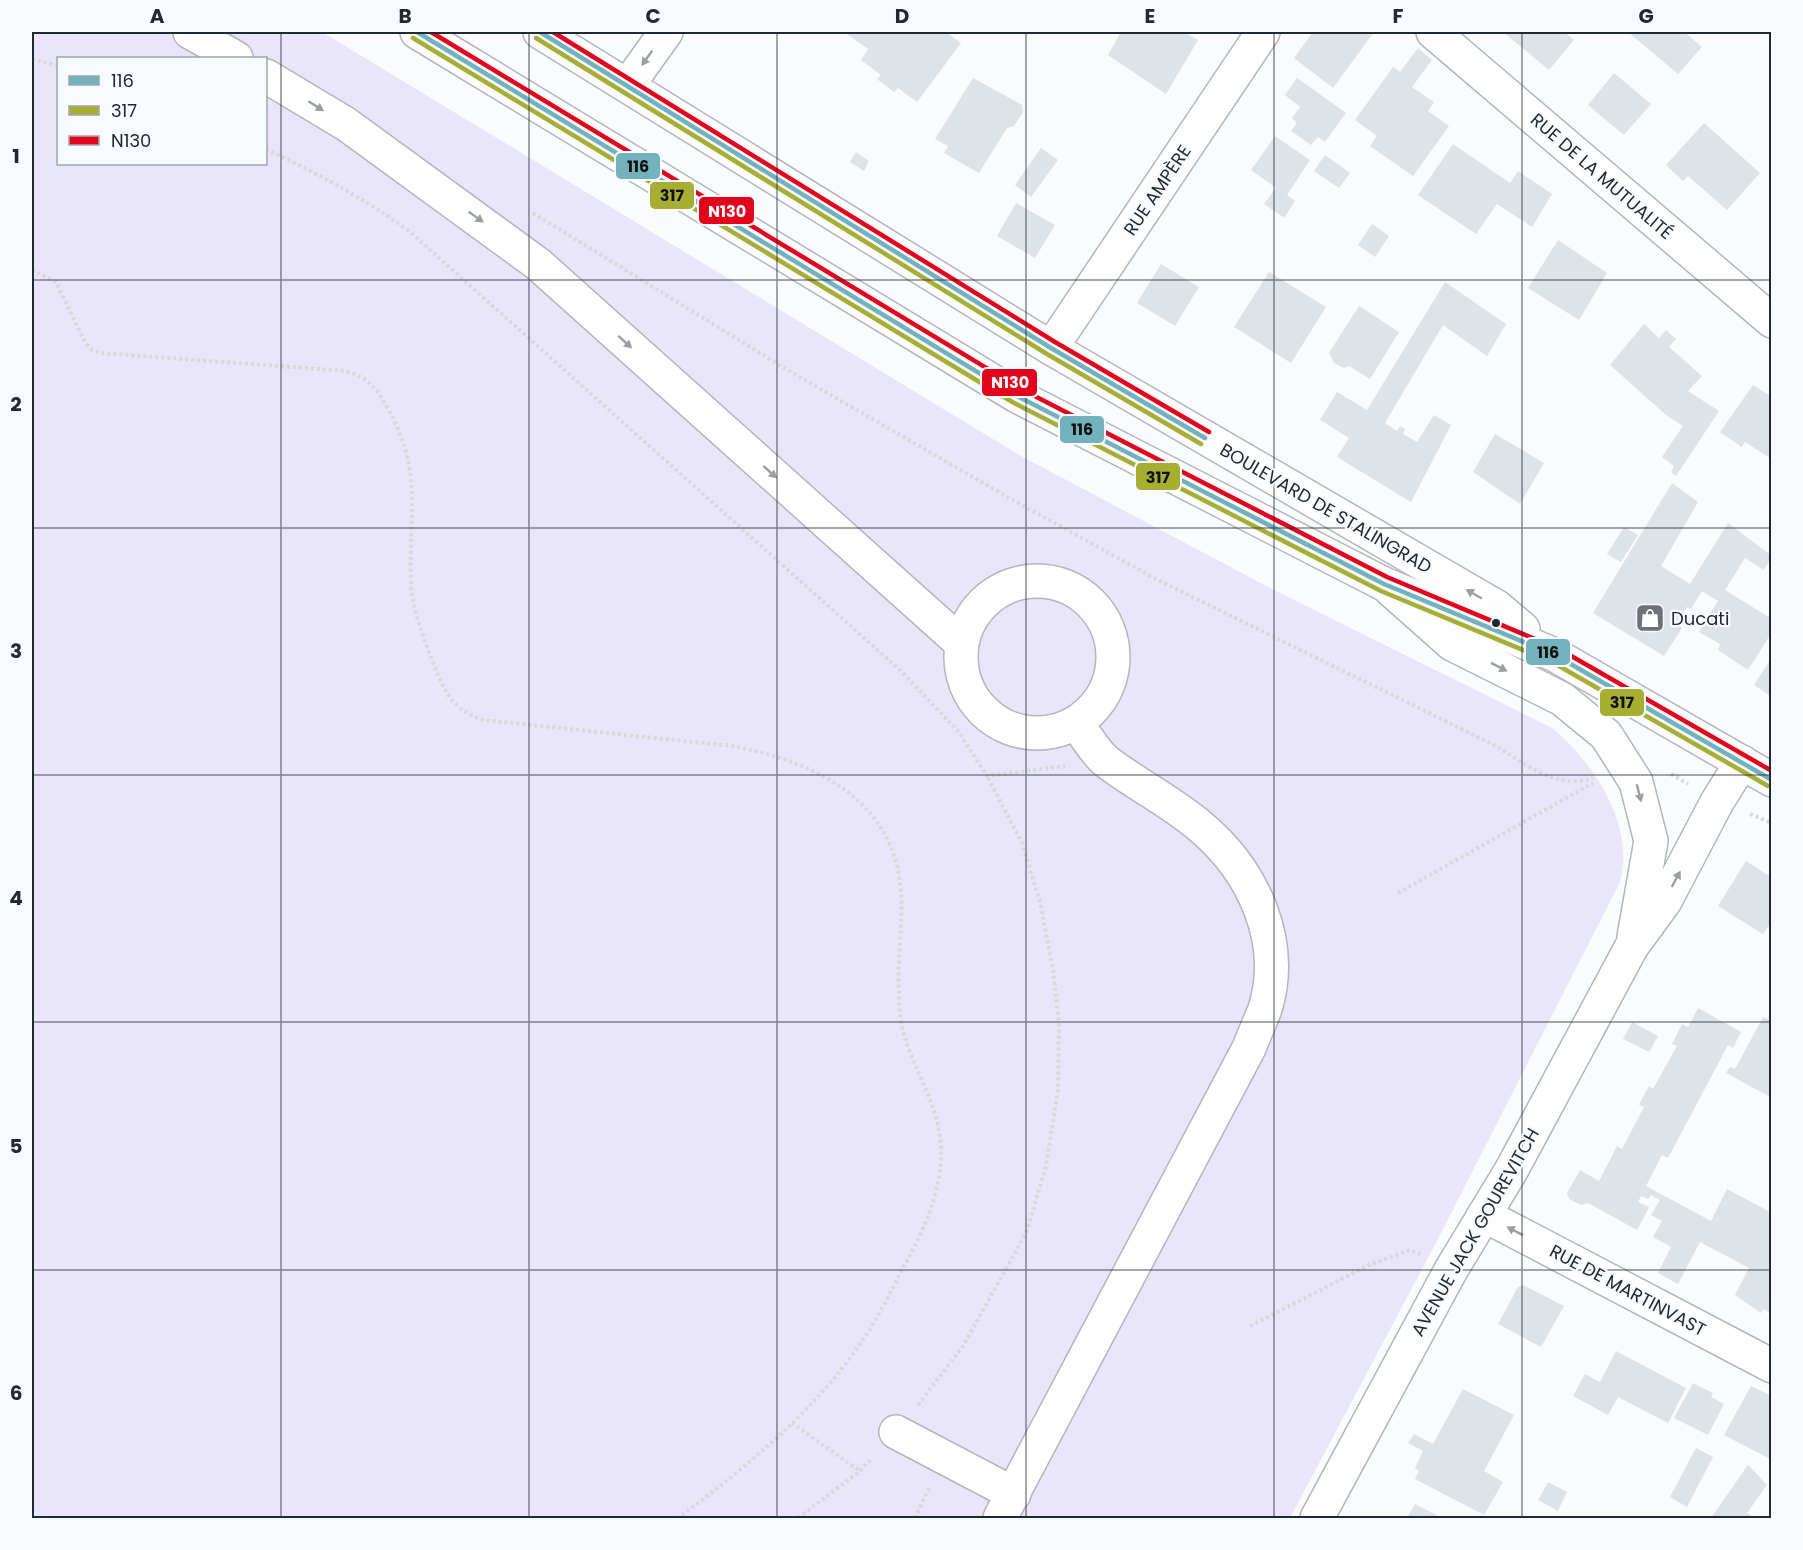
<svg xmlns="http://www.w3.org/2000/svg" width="1803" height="1550" font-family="Poppins,sans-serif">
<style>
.green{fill:#e9e5fb;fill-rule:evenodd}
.building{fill:#dee3e7}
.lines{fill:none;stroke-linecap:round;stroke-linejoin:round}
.minor-casing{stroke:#b3b7bb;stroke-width:36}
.major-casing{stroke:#b3b7bb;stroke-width:36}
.path{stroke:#d8d9da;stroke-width:4;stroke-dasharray:3 3;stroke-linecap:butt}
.minor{stroke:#fefeff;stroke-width:33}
.major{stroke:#fefeff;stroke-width:33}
.bus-1-casing{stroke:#f7fbff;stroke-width:9}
.bus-2-casing{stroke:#f7fbff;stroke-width:9}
.bus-3-casing{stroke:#f7fbff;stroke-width:9}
.bus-1{stroke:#73b1bc;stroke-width:4.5}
.bus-2{stroke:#a7af33;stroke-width:4.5}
.bus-3{stroke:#e3051c;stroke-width:4.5}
.oneway{fill:#9b9ea2}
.grid{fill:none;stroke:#232931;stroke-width:1.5;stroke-opacity:0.55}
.bus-dot{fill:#232931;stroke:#f7fbff;stroke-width:2}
.labels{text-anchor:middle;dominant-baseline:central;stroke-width:4.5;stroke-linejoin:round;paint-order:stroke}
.street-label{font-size:18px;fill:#232931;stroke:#f7fbff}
.poi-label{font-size:18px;fill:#232931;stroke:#f7fbff;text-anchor:start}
.line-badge{stroke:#f7fbff;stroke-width:2}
.badge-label{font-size:16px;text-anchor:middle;font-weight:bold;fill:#fff}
.pale-badge-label{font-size:16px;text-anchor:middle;font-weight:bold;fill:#111}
.neatline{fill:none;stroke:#232931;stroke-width:2}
.grid-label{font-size:20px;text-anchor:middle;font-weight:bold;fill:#232931}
</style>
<rect width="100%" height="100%" fill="#f9fbfd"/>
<path class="green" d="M32,32H322L1021,456L1272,589L1552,728C1595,763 1635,826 1620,882L1439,1237L1290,1518H32ZM58,58H266V164H58Z"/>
<g class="building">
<path d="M844,32H946L961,43L917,102L898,88L894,92L877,79L881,75L861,60L868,49Z"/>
<path d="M1121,32H1184L1198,40L1166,94L1108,55Z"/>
<path d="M1313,32H1374L1333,88L1294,58Z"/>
<path d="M1503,32H1564L1574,40L1549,70Z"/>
<path d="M1628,32H1684L1702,47L1678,74Z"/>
<path d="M1418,48L1432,60L1412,87L1434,102L1428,111L1449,126L1413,176L1370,146L1377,136L1355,120L1393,67L1400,72Z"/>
<path d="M1614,73L1651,104L1624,135L1588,105Z"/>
<path d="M973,78L1022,105L1023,112L1014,126L1007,128L979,173L944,153L948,146L935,139Z"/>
<path d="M1297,78L1346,113L1325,142L1318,137L1311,145L1291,131L1297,123L1292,118L1300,107L1285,95Z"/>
<path d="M1704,123L1760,173L1727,210L1688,176L1683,181L1666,165Z"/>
<path d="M1275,136L1310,160L1287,195L1295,201L1284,218L1264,204L1276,188L1251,170Z"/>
<path d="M1453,144L1510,183L1518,171L1552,194L1532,227L1497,204L1476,234L1418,195Z"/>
<path d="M1041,148L1058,160L1031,197L1015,185Z"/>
<path d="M856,152L869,161L864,171L850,162Z"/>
<path d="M1325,155L1350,173L1339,188L1314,171Z"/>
<path d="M1016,203L1055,225L1035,258L997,236Z"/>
<path d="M1372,224L1389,236L1375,257L1358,245Z"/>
<path d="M1558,240L1607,273L1579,320L1528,288Z"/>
<path d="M1161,264L1199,287L1175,326L1137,303Z"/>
<path d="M1269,272L1326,307L1291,363L1234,327Z"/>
<path d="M1445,282L1506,324L1487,356L1443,325L1385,423L1397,431L1400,426L1405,429L1403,434L1417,442L1434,415L1451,425L1411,502L1337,457L1349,438L1320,420L1337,392L1367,410Z"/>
<path d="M1359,306L1399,332L1370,379L1349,366L1344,368L1334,363L1329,353Z"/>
<path d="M1644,324L1659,338L1666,330L1676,339L1669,347L1702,376L1688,391L1719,411L1676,476L1671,472L1674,466L1662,457L1683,426L1666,415L1610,365Z"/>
<path d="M1753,385L1772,397L1770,458L1745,442L1742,447L1720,432Z"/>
<path d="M1495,434L1544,463L1520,504L1473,472Z"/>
<path d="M1672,483L1698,502L1661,566L1690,584L1728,523L1772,556L1764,570L1745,558L1725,590L1772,619V632L1748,670L1718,650L1720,644L1699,632L1718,601L1702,591L1691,609L1687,607L1677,624L1682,628L1664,656L1593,613Z"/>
<path d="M1624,527L1638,535L1621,562L1607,554Z"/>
<path d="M1772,657V697L1754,685Z"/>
<path d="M1746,861L1768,875L1772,869V921L1763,934L1718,906Z"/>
<path d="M1698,1008L1741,1032L1733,1048L1728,1045L1668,1158L1662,1155L1646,1186L1711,1221L1727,1189L1772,1213V1314L1763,1309L1761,1313L1735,1295L1749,1268L1700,1242L1678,1284L1658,1273L1671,1247L1653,1237L1662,1221L1651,1215L1660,1200L1651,1195L1648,1199L1641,1196L1638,1202L1649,1207L1637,1230L1588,1203L1581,1205L1569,1199L1567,1193L1580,1170L1599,1181L1617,1146L1622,1149L1644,1107L1639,1105L1649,1086L1653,1089L1677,1046L1672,1044L1682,1024L1688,1027Z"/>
<path d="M1763,1017L1772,1021V1098L1726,1073L1730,1067L1735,1069Z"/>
<path d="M1632,1022L1658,1036L1649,1052L1623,1039Z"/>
<path d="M1523,1285L1564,1306L1541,1347L1498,1324L1518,1287Z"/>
<path d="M1616,1351L1686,1388L1668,1423L1618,1397L1608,1415L1573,1396L1585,1374L1600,1382Z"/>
<path d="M1693,1383L1713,1393L1711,1397L1724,1404L1708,1435L1674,1418Z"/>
<path d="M1751,1386L1772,1396V1460L1724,1435Z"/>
<path d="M1463,1389L1514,1415L1484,1471L1503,1482L1484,1515L1415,1479L1419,1471L1415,1468L1423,1451L1408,1443L1414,1434L1433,1444Z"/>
<path d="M1696,1448L1713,1457L1687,1507L1670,1497Z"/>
<path d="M1748,1465L1767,1485L1747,1513L1755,1518H1711Z"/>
<path d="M1548,1482L1567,1492L1558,1511L1538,1500Z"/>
<path d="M1415,1504L1442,1518H1407Z"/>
</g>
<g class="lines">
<g class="minor-casing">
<g id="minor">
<path d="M190,32L236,58"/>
<path d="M1433,32L1772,321"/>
<path d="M266,76L346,124L538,264L961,643"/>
<path d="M628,85L666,32"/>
<path d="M1051,348L1263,32"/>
<circle cx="1037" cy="657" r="76"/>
<path d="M1390,589L1452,644L1562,699L1606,735L1636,782L1651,841L1634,937"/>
<path d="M1484,1215L1772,1366"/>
<path d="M896,1432L1014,1494"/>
<path d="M1000,1518L1249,1048C1254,1035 1260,1022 1265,1009C1286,941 1253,871 1201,827C1172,802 1137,785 1107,762C1095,753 1086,735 1076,723"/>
<path d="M1317,1518L1451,1270L1512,1169L1632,946L1665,901L1717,802L1742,762"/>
</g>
</g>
<g class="major-casing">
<g id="major">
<path d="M417,32L1017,396L1384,584L1555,655L1772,780"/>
<path d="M540,32L1051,348L1497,607L1523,629"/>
</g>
</g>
<g class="path">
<path d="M32,59L58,66"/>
<path d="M266,149C316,173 364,198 409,231L901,671L958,731L987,776L1065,766"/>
<path d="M533,213L786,369L1004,495L1154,578L1494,745C1523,762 1557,791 1593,778"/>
<path d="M32,270L56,282L85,342L92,350L101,353L346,371C368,377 377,389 388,409C424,472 408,515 411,582C412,611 424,638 434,665C446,694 452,709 483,720L732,746C813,761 896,799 901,894C903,926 897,959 899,992C899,1006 900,1021 904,1035C915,1071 939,1108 941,1146C943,1189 924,1230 904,1266C890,1293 876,1322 858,1347C812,1413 743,1470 678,1518"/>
<path d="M1671,774L1688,784"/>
<path d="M1750,814L1772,823"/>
<path d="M1398,893L1593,783"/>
<path d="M1250,1326L1369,1265L1410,1250L1420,1254"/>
<path d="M918,1405L963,1346L1026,1233L1046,1166L1058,1090L1059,1022L1053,970L1040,902L1022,843L987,776"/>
<path d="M792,1423L860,1471"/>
<path d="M178,1518H244"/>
<path d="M798,1518L860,1471L872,1458"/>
<path d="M915,1518L929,1488"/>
</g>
<use href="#minor" class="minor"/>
<use href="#major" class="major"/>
<g class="bus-1-casing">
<g id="bus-1">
<path d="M417,32L1017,396L1384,584L1555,655L1772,780"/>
<path d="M540,32L1051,348L1205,438"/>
</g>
</g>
<g class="bus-2-casing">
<g id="bus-2">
<path d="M413,38L1014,403L1381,591L1552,662L1768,786"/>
<path d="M536,38L1047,354L1201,444"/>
</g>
</g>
<g class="bus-3-casing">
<g id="bus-3">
<path d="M431,32L1021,389L1387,577L1559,649L1772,771"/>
<path d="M553,32L1055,342L1209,432"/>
</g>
</g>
<use href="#bus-1" class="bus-1"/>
<use href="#bus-2" class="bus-2"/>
<use href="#bus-3" class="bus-3"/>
</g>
<defs><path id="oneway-solid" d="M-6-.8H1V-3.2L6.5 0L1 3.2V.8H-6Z" transform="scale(1.5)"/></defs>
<g class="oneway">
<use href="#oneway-solid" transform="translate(647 58) rotate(125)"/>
<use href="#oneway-solid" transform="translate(316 106) rotate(32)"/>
<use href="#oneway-solid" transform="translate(476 217) rotate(35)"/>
<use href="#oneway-solid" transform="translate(625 342) rotate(42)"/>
<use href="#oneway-solid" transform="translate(770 472) rotate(42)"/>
<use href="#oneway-solid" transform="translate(1474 594) rotate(-150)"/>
<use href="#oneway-solid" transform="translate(1499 667) rotate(27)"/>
<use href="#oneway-solid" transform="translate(1639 793) rotate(76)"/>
<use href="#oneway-solid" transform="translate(1676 879) rotate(-62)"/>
<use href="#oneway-solid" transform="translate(1515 1231) rotate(-153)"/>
</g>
<path class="grid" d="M281,32V1518M529,32V1518M777,32V1518M1026,32V1518M1274,32V1518M1522,32V1518M32,280H1772M32,528H1772M32,775H1772M32,1022H1772M32,1270H1772"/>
<defs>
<g id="shop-square" transform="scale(1.5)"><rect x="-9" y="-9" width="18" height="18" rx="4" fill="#6e7278" stroke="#f7fbff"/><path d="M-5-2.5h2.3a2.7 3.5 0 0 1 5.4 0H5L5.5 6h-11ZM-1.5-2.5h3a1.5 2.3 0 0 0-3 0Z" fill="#fff"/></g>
</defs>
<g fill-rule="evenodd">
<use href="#shop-square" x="1650" y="618"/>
</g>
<circle class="bus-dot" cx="1496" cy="623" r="5"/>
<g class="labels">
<g class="street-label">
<text transform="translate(1602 176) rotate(41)">RUE DE LA MUTUALITÉ</text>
<text transform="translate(1157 190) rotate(-56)">RUE AMPÈRE</text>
<text transform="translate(1326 508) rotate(30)">BOULEVARD DE STALINGRAD</text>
<text transform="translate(1475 1232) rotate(-60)">AVENUE JACK GOUREVITCH</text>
<text transform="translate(1628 1290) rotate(28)">RUE DE MARTINVAST</text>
</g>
<g class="poi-label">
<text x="1671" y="618">Ducati</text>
</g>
</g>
<g class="line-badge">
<rect x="615" y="152" width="46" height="28" rx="6" fill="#73b1bc"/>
<rect x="649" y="181" width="46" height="29" rx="6" fill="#a7af33"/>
<rect x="698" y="196" width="57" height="29" rx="6" fill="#e3051c"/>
<rect x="981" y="368" width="57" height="29" rx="6" fill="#e3051c"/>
<rect x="1059" y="415" width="46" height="29" rx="6" fill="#73b1bc"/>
<rect x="1135" y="462" width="46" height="29" rx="6" fill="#a7af33"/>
<rect x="1525" y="638" width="46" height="28" rx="6" fill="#73b1bc"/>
<rect x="1599" y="688" width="46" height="29" rx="6" fill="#a7af33"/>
</g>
<g class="badge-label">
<text x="727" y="217">N130</text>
<text x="1010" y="388">N130</text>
</g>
<g class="pale-badge-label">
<text x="638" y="172">116</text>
<text x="672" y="201">317</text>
<text x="1082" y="435">116</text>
<text x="1158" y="483">317</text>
<text x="1548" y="658">116</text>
<text x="1622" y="708">317</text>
</g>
<rect width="1803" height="1550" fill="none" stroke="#f7fbff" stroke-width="66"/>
<rect x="57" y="57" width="210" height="108" fill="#f7fbff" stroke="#a2a7ad" stroke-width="1.5"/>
<rect x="69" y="76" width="30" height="9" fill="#73b1bc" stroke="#a2a7ad" stroke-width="1.5"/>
<text x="111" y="87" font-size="18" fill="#232931">116</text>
<rect x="69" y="106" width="30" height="9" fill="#a7af33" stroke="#a2a7ad" stroke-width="1.5"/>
<text x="111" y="117" font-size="18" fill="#232931">317</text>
<rect x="69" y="136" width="30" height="9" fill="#e3051c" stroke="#a2a7ad" stroke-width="1.5"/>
<text x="111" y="147" font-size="18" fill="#232931">N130</text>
<rect x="33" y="33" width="1737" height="1484" class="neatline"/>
<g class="grid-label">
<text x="157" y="23">A</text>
<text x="405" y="23">B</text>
<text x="653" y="23">C</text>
<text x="902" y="23">D</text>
<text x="1150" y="23">E</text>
<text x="1398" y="23">F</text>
<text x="1646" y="23">G</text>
<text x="16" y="163">1</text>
<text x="16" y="411">2</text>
<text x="16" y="658">3</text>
<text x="16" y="905">4</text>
<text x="16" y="1153">5</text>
<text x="16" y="1400">6</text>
</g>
</svg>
